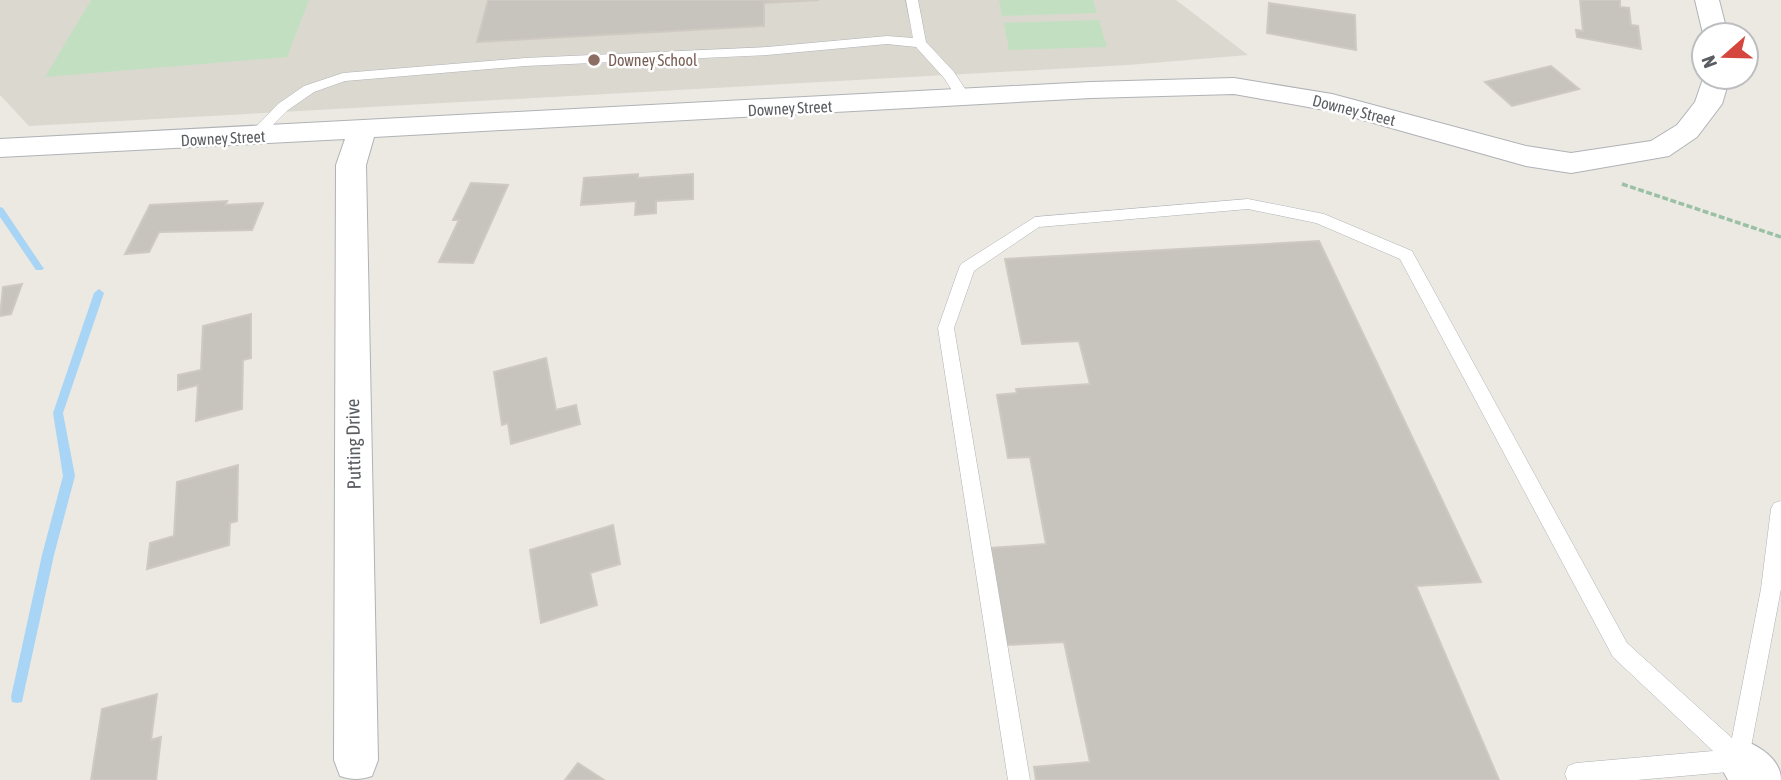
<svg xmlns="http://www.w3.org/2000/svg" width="1781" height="780" font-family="'Asap Condensed',sans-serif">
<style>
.education{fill:#dbd8d0}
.green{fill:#c2e0c1}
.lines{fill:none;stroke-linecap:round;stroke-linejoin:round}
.stream{fill:#a8d5f5;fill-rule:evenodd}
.building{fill:#c7c4be;stroke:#cfcac1;stroke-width:2}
.lane-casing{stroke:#afb2b6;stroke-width:1}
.street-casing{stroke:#afb2b6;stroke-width:2}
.path{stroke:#9ac1a5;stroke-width:3.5;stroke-dasharray:6 2.5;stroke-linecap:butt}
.lane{fill:#fff;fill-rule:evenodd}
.street{fill:#fff;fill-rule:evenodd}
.education-dot{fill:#8d6e63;stroke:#fff;stroke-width:2.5}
.labels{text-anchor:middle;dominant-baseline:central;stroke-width:5;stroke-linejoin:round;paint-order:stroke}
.far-education-label{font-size:16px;fill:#785e54;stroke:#fff;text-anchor:start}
.far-street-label{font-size:16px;fill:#5a5d61;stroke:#fff}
.street-label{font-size:19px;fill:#5a5d61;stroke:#fff}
</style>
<rect width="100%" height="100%" fill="#ebe9e2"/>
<path class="education" d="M0,0H1176L1248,55L1128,65L29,126L0,95Z"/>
<g class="green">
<path d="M91,0H309L287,57L45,77Z"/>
<path d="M999,0H1093L1097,13L1002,16Z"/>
<path d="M1099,20L1107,47L1009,50L1004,23Z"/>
</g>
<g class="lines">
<g class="stream">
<path d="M0,207L3,208L42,266L44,268L42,270H36L0,217Z"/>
<path d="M99,289L104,293L63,413L75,476L54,555L23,697L22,702L17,703L12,702L11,697L42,555L63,476L53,413L94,293Z"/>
</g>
</g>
<g class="building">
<path d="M488,0H819L764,3V26L477,42Z"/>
<path d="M1580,0H1620V7L1629,8L1631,25L1638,26L1641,49L1577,37L1576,30L1583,31Z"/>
<path d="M1269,3L1355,15L1356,50L1267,33Z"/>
<path d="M1551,66L1579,89L1512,106L1485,82Z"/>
<path d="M638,174V178L693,174V199L656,201V213L635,215L636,201L581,205L584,178Z"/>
<path d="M471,183L508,185L473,263L439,262L459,220H453Z"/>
<path d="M227,201L225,205L263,203L252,230L159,232L149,252L125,254L150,205Z"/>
<path d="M1319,241L1481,582L1416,586L1499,780H1036L1034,767L1090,762L1064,642L1006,645L991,548L1046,544L1030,457L1008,458L997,395L1017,393L1016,389L1090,384L1079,341L1022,344L1005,259Z"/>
<path d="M22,284L11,314L0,316L3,287Z"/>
<path d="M251,314V358L243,360L242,409L196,421L198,385L178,390V375L201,370L203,326Z"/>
<path d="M546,358L556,410L576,405L580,424L511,444L508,423L502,425L494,372Z"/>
<path d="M238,465L237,521L230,523L229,545L147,569L150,543L174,536L177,482Z"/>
<path d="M613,525L620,564L590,573L597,605L541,623L530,550Z"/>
<path d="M157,694L151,740L161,737L156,780H91L102,709Z"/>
<path d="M578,763L604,780H565Z"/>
</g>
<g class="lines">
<g class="lane-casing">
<g id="lane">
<path d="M906,0H918L926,42L954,72L971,98L969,101H959L944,78L916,47L887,44L767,55L525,66L345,81L314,92L288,110L259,139H249L247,136L278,104L304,86L343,73L525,58L767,47L887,36L913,38Z"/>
<path d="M1248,199L1324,214L1412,251L1627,643L1732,738L1761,589L1771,509L1774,503L1781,501V589L1747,768L1739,771L1637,780H1567L1565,774L1568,766L1576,763L1713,751L1613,657L1400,259L1316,223L1248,209L1039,227L974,271L954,328L1030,780H1008L938,328L959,268L961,264L1035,217Z"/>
</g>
</g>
<g class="street-casing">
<g id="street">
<path d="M1695,0H1719L1728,35H1704V38Z"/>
<path d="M1704,76L1730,77L1722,104L1697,137L1669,156L1571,173L1526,166L1331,111L1234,94L1091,98L374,137L366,165L378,760L372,776C360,780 352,780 340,776L334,760L336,165L345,139L0,157V139L1091,82L1234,78L1332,94L1526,146L1571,153L1651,141L1677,125L1695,102Z"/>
<path d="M1739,738C1757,745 1781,758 1781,780H1728L1717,760L1723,744Z"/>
</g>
</g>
<path class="path" d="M1622,184L1781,237"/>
<use href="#lane" class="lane"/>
<use href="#street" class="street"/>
</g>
<circle class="education-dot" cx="594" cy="60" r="7"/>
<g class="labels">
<g class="far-education-label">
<text x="608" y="60">Downey School</text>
</g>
<g class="far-street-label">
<text transform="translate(790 108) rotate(-3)">Downey Street</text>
<text transform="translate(1354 110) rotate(14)">Downey Street</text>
<text transform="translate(223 138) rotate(-3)">Downey Street</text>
</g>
<g class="street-label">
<text transform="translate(353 444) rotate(-91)">Putting Drive</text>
</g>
</g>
<g transform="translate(1725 56) rotate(250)"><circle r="33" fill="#ffffff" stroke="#bdbec0" stroke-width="2"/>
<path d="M0-5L12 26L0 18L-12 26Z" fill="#d5463e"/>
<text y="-10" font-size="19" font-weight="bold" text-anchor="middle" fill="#5a5d61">N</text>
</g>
</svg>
